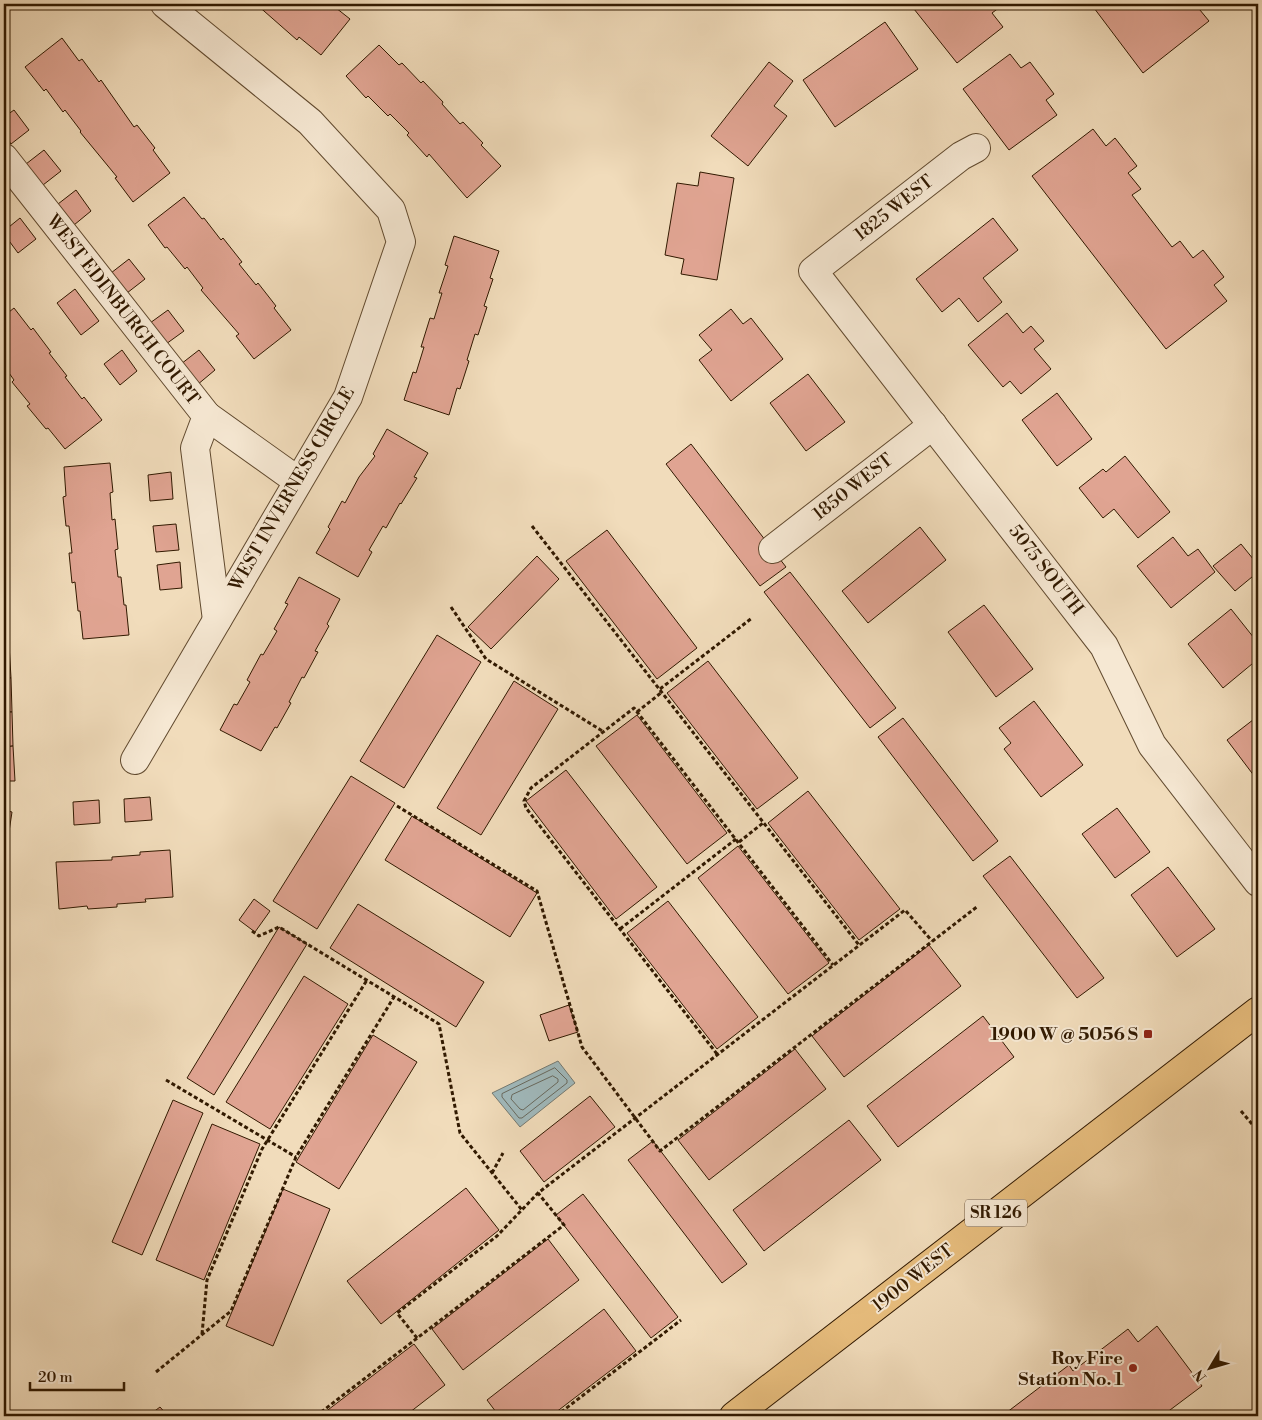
<svg xmlns="http://www.w3.org/2000/svg" width="1262" height="1420" font-family="'Libre Bodoni',serif">
<style>
.water{fill:#a0b9bc;stroke:#747971}
.lines{fill:none;stroke-linecap:round;stroke-linejoin:round}
.shore{stroke:#68695e;stroke-width:1}
.building{fill:#e0a492;stroke:#311900}
.street-casing{stroke:#614a2f;stroke-width:30}
.primary-casing{stroke:#311900;stroke-width:30}
.path{stroke:#311900;stroke-width:3;stroke-dasharray:4 2.5;stroke-linecap:butt}
.street{stroke:#f6e8d3;stroke-width:28}
.primary{stroke:#e8be7e;stroke-width:28}
.poi-dot{fill:#8f2418;stroke:#f6e8d3;stroke-width:2}
.labels{text-anchor:middle;dominant-baseline:central;stroke-width:4;stroke-linejoin:round;paint-order:stroke}
.shield{fill:#f6e8d3;stroke:#6c573f;stroke-width:1}
.shield-label{font-size:16px;font-weight:bold;fill:#311900}
.street-label{font-size:18px;fill:#311900;stroke:#f6e8d3}
.poi-label{font-size:18px;font-weight:bold;fill:#311900;stroke:#f6e8d3;text-anchor:end}
</style>
<rect width="100%" height="100%" fill="#f1dcbb"/>
<filter id="stains"><feTurbulence type="fractalNoise" baseFrequency=".004" numOctaves="4"/><feColorMatrix values="0 0 0 0 .2 0 0 0 0 .09 0 0 0 0 .02 0 0 0 .5 -.17"/></filter>
<radialGradient id="worn" r=".72"><stop offset=".6" stop-color="#630" stop-opacity="0"/><stop offset="1" stop-color="#630" stop-opacity=".3"/></radialGradient>
<path class="water" d="M558,1061L575,1083L520,1127L492,1093Z"/>
<g class="lines">
<g class="shore">
<path d="M555,1068L567,1080V1083L522,1118H519L502,1097V1094Z"/>
<path d="M553,1076L558,1079V1082L523,1110L520,1109L511,1099L512,1095Z"/>
</g>
</g>
<g class="building">
<path d="M256,4H331L350,19L321,55L299,37L297,40Z"/>
<path d="M910,4H998L1000,7L992,13L1003,27L957,63Z"/>
<path d="M1091,4H1195L1209,21L1143,73Z"/>
<path d="M885,22L918,69L835,127L803,80Z"/>
<path d="M62,38L79,61L82,59L99,82L101,80L134,127L137,125L155,148L153,150L170,173L133,202L115,178L117,177L80,132L81,131L65,110L63,112L46,89L44,91L25,67Z"/>
<path d="M379,45L399,65L402,63L421,83L423,81L443,102L442,104L460,124L463,122L483,143L481,145L501,166L467,198L429,154L427,157L407,135L409,133L390,114L388,116L368,96L366,98L346,76Z"/>
<path d="M1010,54L1021,68L1030,62L1054,94L1046,100L1057,115L1009,150L963,89Z"/>
<path d="M769,62L793,81L774,106L787,116L748,166L711,136Z"/>
<path d="M14,110L29,130L11,144L4,134V117Z"/>
<path d="M1093,129L1106,146L1115,138L1137,166L1128,173L1141,189L1132,195L1172,247L1180,241L1193,258L1203,250L1224,277L1214,285L1227,301L1166,349L1032,176Z"/>
<path d="M44,150L61,171L43,185L26,164Z"/>
<path d="M700,172L734,178L717,280L681,274L684,259L665,255L677,183L698,186Z"/>
<path d="M76,190L91,211L74,225L58,204Z"/>
<path d="M184,197L202,219L204,218L221,240L223,238L242,262L239,264L256,285L258,283L276,306L274,308L291,330L254,359L236,336L239,334L201,290L203,288L187,267L185,269L167,247L165,248L148,225Z"/>
<path d="M20,218L36,239L18,253L4,234V231Z"/>
<path d="M993,218L1018,250L983,278L1002,302L978,322L959,298L942,312L916,279Z"/>
<path d="M454,236L499,251L490,278L493,279L484,306L487,307L478,335L475,334L467,360L469,361L460,389L457,388L449,415L404,400L413,372L416,373L424,347H421L430,318L434,319L442,293H439L448,266L445,265Z"/>
<path d="M129,259L145,279L127,293L111,273Z"/>
<path d="M75,289L99,321L81,335L57,303Z"/>
<path d="M14,308L31,330L33,328L51,352L49,353L67,376L65,377L82,399L84,397L102,420L65,449L48,428L46,429L27,406L30,404L12,382L14,380L4,366V316Z"/>
<path d="M731,309L743,324L751,318L783,359L731,401L699,360L712,350L699,335Z"/>
<path d="M168,310L184,331L166,344L150,323Z"/>
<path d="M1007,313L1023,333L1031,326L1044,341L1034,349L1051,369L1021,394L1010,381L1003,387L968,345Z"/>
<path d="M122,350L137,371L120,385L104,364Z"/>
<path d="M199,350L215,370L197,385L181,364Z"/>
<path d="M808,374L845,422L806,451L770,403Z"/>
<path d="M1057,393L1092,439L1057,466L1022,420Z"/>
<path d="M387,429L428,453L414,477L417,478L401,504L400,503L386,528L383,526L369,550L372,552L358,577L316,553L330,529L328,527L342,501L345,503L359,477L375,456L373,454Z"/>
<path d="M691,444L786,567L760,586L666,464Z"/>
<path d="M1125,456L1170,512L1138,538L1114,509L1103,518L1079,488L1103,469L1106,472Z"/>
<path d="M110,463L113,492L110,493L112,520L115,519L118,549L115,550L118,577H121L124,605H126L129,635L83,639L80,611H78L75,582L72,583L69,553H72L69,526H66L63,497L66,496L64,467Z"/>
<path d="M171,472L173,499L150,501L148,475Z"/>
<path d="M176,524L179,550L156,552L153,526Z"/>
<path d="M920,527L946,560L868,623L842,591Z"/>
<path d="M607,530L697,648L657,679L566,561Z"/>
<path d="M1173,537L1188,556L1198,549L1215,572L1171,608L1137,566Z"/>
<path d="M1241,544L1258,565V572L1235,591L1213,566Z"/>
<path d="M537,556L559,579L491,649L468,627Z"/>
<path d="M180,562L182,588L160,590L157,565Z"/>
<path d="M790,572L896,708L870,728L764,592Z"/>
<path d="M299,577L340,599L327,624L329,626L315,651L318,652L304,678L302,677L289,702L291,703L277,728L275,727L261,751L220,730L234,704L237,705L250,682L247,680L261,654L263,655L277,631L274,629L288,604L285,603Z"/>
<path d="M984,605L1033,669L996,697L948,632Z"/>
<path d="M1231,609L1258,643V659L1223,688L1188,644Z"/>
<path d="M437,635L481,662L404,788L360,761Z"/>
<path d="M4,644H9L11,678H4Z"/>
<path d="M708,661L798,778L757,809L667,693Z"/>
<path d="M4,678H11L12,712H4Z"/>
<path d="M514,681L558,709L481,835L437,808Z"/>
<path d="M1034,701L1083,765L1041,797L1004,749L1011,743L999,728Z"/>
<path d="M4,712H12L13,746L4,747Z"/>
<path d="M637,715L727,833L687,864L596,746Z"/>
<path d="M1258,716V781L1227,740Z"/>
<path d="M903,718L998,841L973,861L878,737Z"/>
<path d="M13,746L15,781H4V747Z"/>
<path d="M566,770L657,887L616,919L526,801Z"/>
<path d="M351,776L395,803L317,929L273,901Z"/>
<path d="M808,791L900,909L859,940L768,823Z"/>
<path d="M150,797L152,820L125,822L124,799Z"/>
<path d="M99,800L100,823L74,825L73,802Z"/>
<path d="M1117,808L1150,852L1115,878L1082,834Z"/>
<path d="M4,810L12,812L7,845H4Z"/>
<path d="M412,816L537,893L510,937L385,860Z"/>
<path d="M4,845H7L4,866Z"/>
<path d="M738,846L829,963L788,994L698,878Z"/>
<path d="M170,850L173,897L145,899L146,902L117,904V907L88,909L87,906L59,909L56,862L112,860V857L140,855V852Z"/>
<path d="M1010,856L1104,978L1077,998L983,876Z"/>
<path d="M1168,867L1215,929L1177,957L1131,895Z"/>
<path d="M254,899L270,911L255,932L239,920Z"/>
<path d="M668,901L758,1017L717,1049L627,933Z"/>
<path d="M358,904L484,982L456,1027L330,948Z"/>
<path d="M279,927L307,944L214,1095L187,1078Z"/>
<path d="M929,945L961,986L844,1077L812,1036Z"/>
<path d="M304,976L348,1004L270,1129L226,1102Z"/>
<path d="M569,1005L578,1032L549,1041L540,1015Z"/>
<path d="M983,1016L1014,1057L898,1147L867,1106Z"/>
<path d="M373,1035L417,1062L339,1189L296,1162Z"/>
<path d="M795,1049L826,1089L709,1180L678,1140Z"/>
<path d="M590,1096L615,1127L544,1182L520,1151Z"/>
<path d="M173,1100L203,1113L142,1255L112,1242Z"/>
<path d="M849,1120L881,1160L764,1251L733,1210Z"/>
<path d="M212,1124L260,1144L204,1280L156,1260Z"/>
<path d="M653,1141L747,1264L722,1283L628,1160Z"/>
<path d="M466,1188L499,1230L381,1324L347,1281Z"/>
<path d="M283,1189L330,1209L273,1346L226,1326Z"/>
<path d="M583,1194L678,1317L651,1338L556,1215Z"/>
<path d="M548,1239L579,1280L463,1370L432,1329Z"/>
<path d="M604,1309L636,1351L551,1416H499L487,1400Z"/>
<path d="M1157,1326L1202,1386L1162,1416H1002L1069,1365L1073,1371L1128,1329L1138,1342Z"/>
<path d="M414,1344L445,1385L405,1416H320Z"/>
<path d="M160,1407L168,1416H148Z"/>
</g>
<g class="lines">
<g class="street-casing">
<g id="street">
<path d="M976,148L961,156L813,271L1104,646L1152,745L1258,882"/>
<path d="M4,158L207,416L195,448L217,620"/>
<path d="M207,416L298,481"/>
<path d="M773,549L933,425"/>
<path d="M135,760L348,397L401,242L391,210L310,122L165,4"/>
</g>
</g>
<g class="primary-casing">
<path id="primary" d="M734,1416L1258,1011"/>
</g>
<g class="path">
<path d="M532,526L859,945"/>
<path d="M451,607L486,659L604,732"/>
<path d="M660,689L752,618"/>
<path d="M637,712L662,692"/>
<path d="M397,806L537,891L582,1047L660,1151L978,906"/>
<path d="M739,842L763,823"/>
<path d="M620,929L736,839"/>
<path d="M252,931L259,936L279,927L439,1024L460,1133L522,1210"/>
<path d="M717,1054L526,808L524,801L531,788L634,708L833,965"/>
<path d="M166,1080L296,1157"/>
<path d="M1241,1111L1258,1131"/>
<path d="M492,1173L503,1153"/>
<path d="M202,1334L207,1280L262,1149L367,980"/>
<path d="M417,1338L397,1313L497,1236L538,1193L905,910L932,941"/>
<path d="M156,1372L231,1311L296,1157L394,997"/>
<path d="M316,1416L564,1225L538,1193"/>
<path d="M556,1416L681,1320"/>
</g>
<use href="#street" class="street"/>
<use href="#primary" class="primary"/>
</g>
<g class="poi-dot">
<rect x="1143" y="1029" width="10" height="10" rx="2.5"/>
<circle cx="1133" cy="1368" r="5"/>
</g>
<g class="labels">
<rect class="shield" x="965" y="1199.5" width="62" height="27" rx="4"/>
<g class="shield-label">
<text x="996" y="1213">SR 126</text>
</g>
<g class="street-label">
<text transform="translate(894 208) rotate(-38)">1825 WEST</text>
<text transform="translate(123 310) rotate(52)">WEST EDINBURGH COURT</text>
<text transform="translate(853 487) rotate(-38)">1850 WEST</text>
<text transform="translate(292 489) rotate(-60)">WEST INVERNESS CIRCLE</text>
<text transform="translate(1046 570) rotate(52)">5075 SOUTH</text>
<text transform="translate(913 1278) rotate(-38)">1900 WEST</text>
</g>
<g class="poi-label">
<text x="1138" y="1034">1900 W @ 5056 S</text>
<text x="1123" y="1358">Roy Fire<tspan x="1123" dy="21">Station No. 1</tspan></text>
</g>
</g>
<rect width="1262" height="1420" fill="none" stroke="#f1dcbb" stroke-width="20"/>
<rect x="5" y="5" width="1252" height="1410" fill="none" stroke="#311900" stroke-width="2.5"/>
<rect x="10" y="10" width="1242" height="1400" fill="none" stroke="#311900"/>
<g transform="translate(1210 1368) rotate(232)" stroke="#f6e8d3" stroke-width="4" paint-order="stroke">
<path d="M0-4L9 19L0 12L-9 19Z" fill="#311900"/>
<text y="-8" font-size="14" font-weight="bold" text-anchor="middle" fill="#311900">N</text>
</g>
<path d="M30 1382v8h94v-8" fill="none" stroke="#311900" stroke-width="2.5"/>
<text x="38" y="1382" font-size="15" fill="#311900" stroke="#f6e8d3" stroke-width="4" paint-order="stroke">20 m</text>
<rect width="100%" height="100%" filter="url(#stains)"/>
<rect width="100%" height="100%" fill="url(#worn)"/>
</svg>
